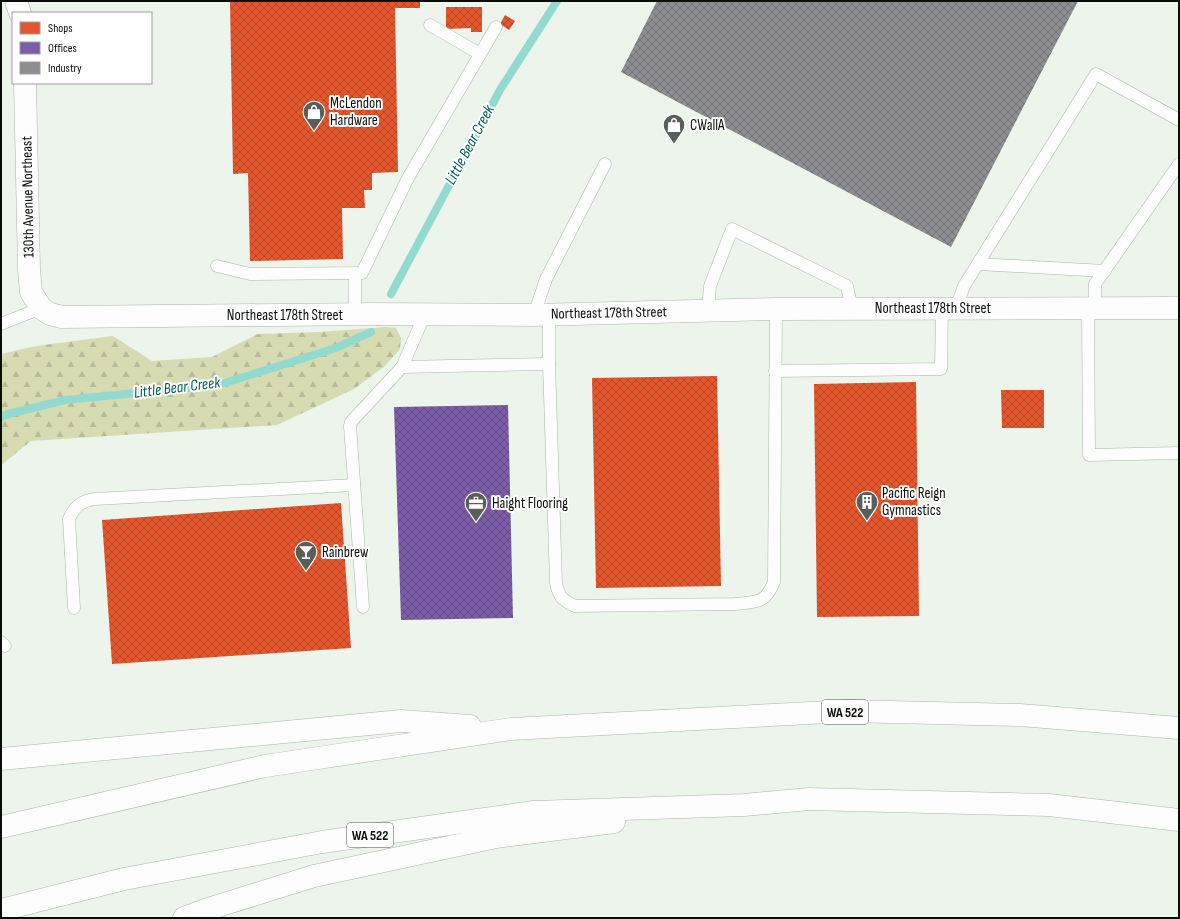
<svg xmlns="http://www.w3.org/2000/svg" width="1180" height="919" font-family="'Sofia Sans Condensed',sans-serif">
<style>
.forest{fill:url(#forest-firs)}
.shops{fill:url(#shops-cross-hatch)}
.offices{fill:url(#offices-cross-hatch)}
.industry{fill:url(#industry-cross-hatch)}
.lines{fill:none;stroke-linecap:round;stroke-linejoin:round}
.stream{stroke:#92dad0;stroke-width:8}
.service-casing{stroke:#adb3ad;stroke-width:13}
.minor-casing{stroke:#adb3ad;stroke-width:23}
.motorway-casing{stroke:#adb3ad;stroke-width:23}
.service{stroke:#fcfdfc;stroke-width:12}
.minor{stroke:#fcfdfc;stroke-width:22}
.motorway{stroke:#fcfdfc;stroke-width:22}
.labels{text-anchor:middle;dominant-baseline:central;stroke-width:4;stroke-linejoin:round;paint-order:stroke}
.shield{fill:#fff;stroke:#525652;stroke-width:1}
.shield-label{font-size:14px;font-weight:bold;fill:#080d08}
.poi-label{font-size:15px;fill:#080d08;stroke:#fff;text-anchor:start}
.street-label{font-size:15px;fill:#080d08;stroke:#fff}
.water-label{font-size:16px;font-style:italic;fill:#025d56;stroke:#fff}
</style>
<defs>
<pattern id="forest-firs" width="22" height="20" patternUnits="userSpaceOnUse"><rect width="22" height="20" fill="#d7dbb2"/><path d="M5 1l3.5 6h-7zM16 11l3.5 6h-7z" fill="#b7bb98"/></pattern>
<pattern id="shops-cross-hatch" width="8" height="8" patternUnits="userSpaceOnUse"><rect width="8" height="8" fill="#e4572e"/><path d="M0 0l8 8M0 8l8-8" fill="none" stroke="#b74625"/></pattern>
<pattern id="offices-cross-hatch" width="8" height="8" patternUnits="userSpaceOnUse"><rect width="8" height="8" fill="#7b5ea7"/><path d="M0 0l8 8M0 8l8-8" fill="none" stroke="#634c86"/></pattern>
<pattern id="industry-cross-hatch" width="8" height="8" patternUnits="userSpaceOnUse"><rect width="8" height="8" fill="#8d8d92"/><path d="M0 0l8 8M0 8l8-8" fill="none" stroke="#717275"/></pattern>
</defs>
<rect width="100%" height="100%" fill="#ecf4ec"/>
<path class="forest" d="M386,327L396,328L401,338L400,349L385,366L354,389L277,425L31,441L1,465V354L36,346L113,336L152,361L212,357L258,334L319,332Z"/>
<g class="shops">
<path d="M230,1H420V8H395L398,172L372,173V190H364L365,208H342L343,259L250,261L248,173L233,174Z"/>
<path d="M446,7H482V32H471V28L446,29Z"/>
<path d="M505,15L515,21L509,30L500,24Z"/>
<path d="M717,376L721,586L596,588L592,378Z"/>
<path d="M916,382L919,616L817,617L814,384Z"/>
<path d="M1001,390H1044V428H1002Z"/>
<path d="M341,503L351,648L112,664L102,520Z"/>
</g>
<path class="offices" d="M508,405L513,618L401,620L394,407Z"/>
<path class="industry" d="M657,1H1078L951,247L621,72Z"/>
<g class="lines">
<g class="stream">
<path d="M391,294L500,90L557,1"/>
<path d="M1,417L8,414L65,400L218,385L336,348L371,332"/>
</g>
<g class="service-casing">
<g id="service">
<path d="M430,25L480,54"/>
<path d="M978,264L1105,271"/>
<path d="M217,266L250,274L362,273L408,178L496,27"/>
<path d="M355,273V314"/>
<path d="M956,308L964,286L1096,74L1179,120"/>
<path d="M1088,308L1089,455L1179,453"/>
<path d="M1095,308V284L1179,164"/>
<path d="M708,311L710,286L732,229L847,286L852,309"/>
<path d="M549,314V364L556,583C559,597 562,600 575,606L735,604C756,602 765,604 774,582L776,309"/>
<path d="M534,315L546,279L605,164"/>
<path d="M1,324L41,308"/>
<path d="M402,367L549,364"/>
<path d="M775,371L941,369L942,308"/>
<path d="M363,607L350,426L351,422L402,367L425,314"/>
<path d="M74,608L69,519C74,507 81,501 95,499L354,485"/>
<path d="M1,642L5,646"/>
</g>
</g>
<g class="minor-casing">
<g id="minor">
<path d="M16,1L20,13"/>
<path d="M25,83L29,269L31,292L41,308L50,314L62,317L372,314L534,315L776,309L1179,308"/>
</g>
</g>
<g class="motorway-casing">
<g id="motorway">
<path d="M1,759L401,721L470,726"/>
<path d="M1,827L265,766L511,729L848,711L1020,715L1179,728"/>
<path d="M1,910L124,879L322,842L534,812L744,805L809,799L1049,805L1179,820"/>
<path d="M184,918L205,910L314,876L496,837L614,822"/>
</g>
</g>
<use href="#service" class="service"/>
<use href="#minor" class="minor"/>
<use href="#motorway" class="motorway"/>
</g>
<defs>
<g id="shop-pin" transform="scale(1.15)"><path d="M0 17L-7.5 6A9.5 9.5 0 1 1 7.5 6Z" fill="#585e58" stroke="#fff"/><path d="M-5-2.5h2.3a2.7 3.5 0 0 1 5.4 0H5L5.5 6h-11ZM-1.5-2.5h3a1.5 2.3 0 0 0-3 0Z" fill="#fff"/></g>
<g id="building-pin" transform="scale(1.15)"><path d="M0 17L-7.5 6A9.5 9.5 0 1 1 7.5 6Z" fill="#585e58" stroke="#fff"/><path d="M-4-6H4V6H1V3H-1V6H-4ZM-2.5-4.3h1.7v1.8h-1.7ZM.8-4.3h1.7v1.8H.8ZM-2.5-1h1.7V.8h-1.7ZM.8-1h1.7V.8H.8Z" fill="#fff"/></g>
<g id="office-pin" transform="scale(1.15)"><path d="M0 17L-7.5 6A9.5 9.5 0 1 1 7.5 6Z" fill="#585e58" stroke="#fff"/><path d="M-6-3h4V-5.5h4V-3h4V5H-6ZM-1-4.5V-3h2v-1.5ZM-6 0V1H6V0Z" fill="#fff"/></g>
<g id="bar-pin" transform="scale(1.15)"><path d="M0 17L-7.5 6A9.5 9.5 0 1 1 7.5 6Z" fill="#585e58" stroke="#fff"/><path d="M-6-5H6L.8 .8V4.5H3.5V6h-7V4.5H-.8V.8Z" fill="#fff"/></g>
</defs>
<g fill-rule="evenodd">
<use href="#shop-pin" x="314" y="112"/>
<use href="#shop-pin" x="674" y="125"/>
<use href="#building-pin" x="867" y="502"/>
<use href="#office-pin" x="476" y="503"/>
<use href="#bar-pin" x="306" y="552"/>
</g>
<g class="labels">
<g class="shield">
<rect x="822" y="700" width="46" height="24" rx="3"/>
<rect x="347" y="823" width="46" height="24" rx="3"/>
</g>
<g class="shield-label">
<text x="845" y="712">WA 522</text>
<text x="370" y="835">WA 522</text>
</g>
<g class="poi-label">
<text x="330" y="103">McLendon<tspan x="330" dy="17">Hardware</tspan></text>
<text x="690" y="125">CWallA</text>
<text x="882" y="493">Pacific Reign<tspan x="882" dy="17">Gymnastics</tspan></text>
<text x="492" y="503">Haight Flooring</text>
<text x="322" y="552">Rainbrew</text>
</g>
<g class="street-label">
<text transform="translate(28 197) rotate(-91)">130th Avenue Northeast</text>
<text x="933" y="308">Northeast 178th Street</text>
<text transform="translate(609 313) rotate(-1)">Northeast 178th Street</text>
<text x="285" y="315">Northeast 178th Street</text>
</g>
<g class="water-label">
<text transform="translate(470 145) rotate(-62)">Little Bear Creek</text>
<text transform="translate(177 388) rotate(-7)">Little Bear Creek</text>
</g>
</g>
<rect width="1180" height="919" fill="none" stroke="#080d08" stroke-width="4"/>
<rect x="12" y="12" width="140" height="72" fill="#ffffff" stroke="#9c9e9c"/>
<rect x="20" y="22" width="20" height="12" fill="#e4572e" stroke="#9c9e9c"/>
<text x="48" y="32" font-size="12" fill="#080d08">Shops</text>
<rect x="20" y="42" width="20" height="12" fill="#7b5ea7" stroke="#9c9e9c"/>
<text x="48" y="52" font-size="12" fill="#080d08">Offices</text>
<rect x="20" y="62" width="20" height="12" fill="#8d8d92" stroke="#9c9e9c"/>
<text x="48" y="72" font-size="12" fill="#080d08">Industry</text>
</svg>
